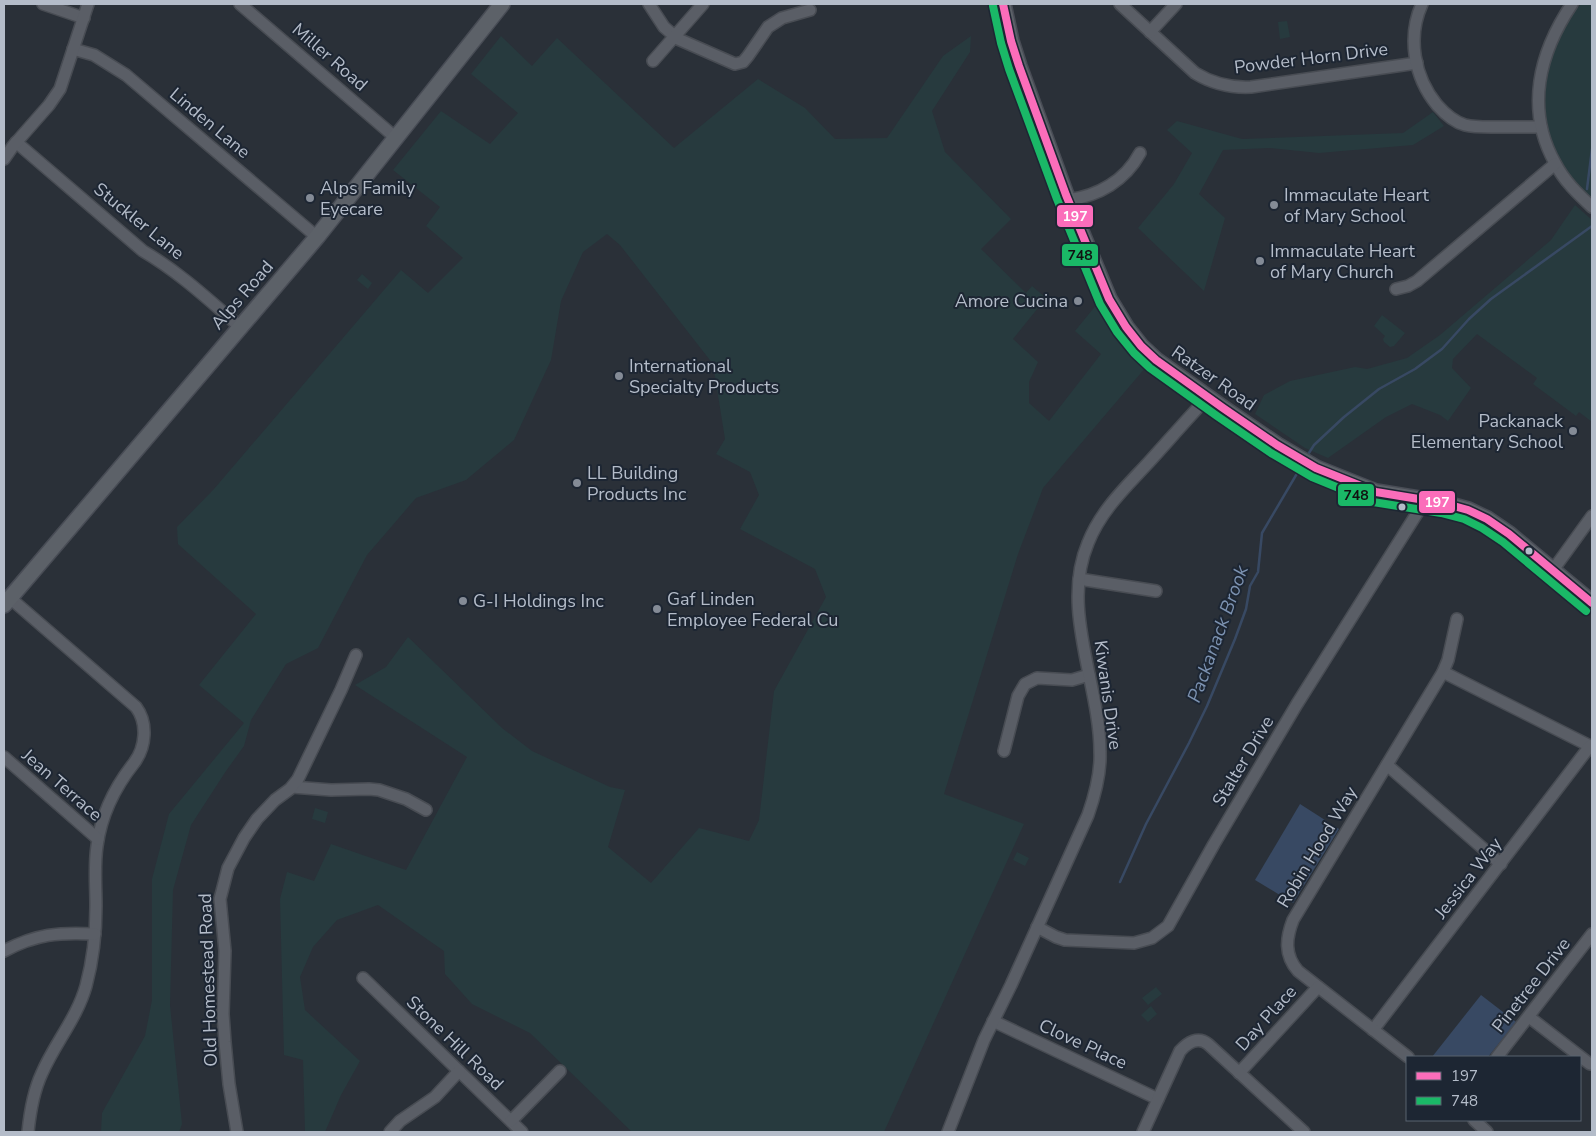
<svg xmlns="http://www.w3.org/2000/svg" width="1596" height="1136" font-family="'Nunito Sans',sans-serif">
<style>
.green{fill:#273a3e}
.water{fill:#384963}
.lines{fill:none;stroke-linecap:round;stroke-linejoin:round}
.stream{stroke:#384963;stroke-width:2.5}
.minor-casing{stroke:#484c53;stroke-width:14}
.major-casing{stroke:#484c55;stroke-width:18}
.minor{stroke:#5a5e66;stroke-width:11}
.major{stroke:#5c6168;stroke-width:15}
.bus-1-casing{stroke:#1d2633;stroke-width:11}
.bus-2-casing{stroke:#1d2633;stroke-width:11}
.bus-1{stroke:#fb6dba;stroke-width:8}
.bus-2{stroke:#1ab867;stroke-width:8}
.poi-dot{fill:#848b96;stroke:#1d2633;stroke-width:2}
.bus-dot{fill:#b4bcc9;stroke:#1d2633;stroke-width:2}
.labels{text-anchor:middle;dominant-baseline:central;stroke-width:4;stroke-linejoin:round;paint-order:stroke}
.street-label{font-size:18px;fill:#b4bcc9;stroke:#1d2633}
.poi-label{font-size:18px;fill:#b4bcc9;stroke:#1d2633;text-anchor:start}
.water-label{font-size:19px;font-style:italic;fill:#7c92b1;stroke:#1d2633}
.line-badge{stroke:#1d2633;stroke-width:2}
.badge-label{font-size:14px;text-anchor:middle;font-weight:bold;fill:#fff}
.pale-badge-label{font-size:14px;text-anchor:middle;font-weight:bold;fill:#111}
</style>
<rect width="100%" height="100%" fill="#2a3038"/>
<g class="green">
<path d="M1581,4H1592V208L1570,185L1573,179C1539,139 1538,83 1560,36C1565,25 1573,14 1581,4Z"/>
<path d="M1287,21L1290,37L1280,39L1278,22Z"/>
<path d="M501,36L532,66L557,38L674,148L758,79L805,108L835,139L887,138L943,56L971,36L970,52L932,111L945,152L1011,219L981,249L1026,293L1032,286L1046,298L1013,339L1038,362L1029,382V403L1049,421L1101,354L1075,331L1097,304L1124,346L1146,367L1043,488L1018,554L944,794L1024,824L884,1132H632L530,1033L472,1004L445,974L444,951L378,905L337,920L313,947L300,977L305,1010L360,1061L341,1095L325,1132L305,1131L303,1060L284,1055L280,899L287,872L314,881L331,844L406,870L467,757L355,685L386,667L408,637L502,728L532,751L610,787L625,790L608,847L651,883L699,828L749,841L759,820L774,691L826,597L815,569L740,529L759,495L750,472L716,454L725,439L713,364L620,245L607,234L583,252L561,301L551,360L514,440L466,480L416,498L367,555L318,648L286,664L251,720L244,746L226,771L191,825L173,890L170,1005L182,1124L179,1132H101L102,1113L145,1036L152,1000V879L169,814L244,723L199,685L256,614L178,544L177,527L214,489L401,270L428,293L463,258L426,226L440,207L393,170L441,111L490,144L518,113L471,74Z"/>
<path d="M1433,112L1444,126L1413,145L1319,153L1269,148L1223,150L1199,194L1225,218L1204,291L1138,228L1174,184L1192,153L1167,130L1177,121L1242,139L1403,133Z"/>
<path d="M1575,205L1592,220V422L1579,412L1576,416L1533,384L1537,378L1477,334L1453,359L1452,368L1471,388L1448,421L1440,415L1412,404L1386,417L1328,458L1305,448L1255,414L1264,395L1290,381L1355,367L1367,369L1407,358L1440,335L1551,240Z"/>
<path d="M362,274L372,283L368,289L357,280Z"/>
<path d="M1382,315L1405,333L1394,346L1390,347L1384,342L1383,339L1385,336L1374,326Z"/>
<path d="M315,808L328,812L325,823L312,819Z"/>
<path d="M1017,852L1029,858L1025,866L1013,860Z"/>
<path d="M1156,987L1162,994L1148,1005L1142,998Z"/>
<path d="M1151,1006L1157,1014L1148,1022L1141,1015Z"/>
</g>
<g class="water">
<path d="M1300,804L1339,829L1293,903L1255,880Z"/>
<path d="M1481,995L1516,1022L1488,1057H1432Z"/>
</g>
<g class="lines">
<g class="stream">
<path d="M1587,189L1592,149"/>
<path d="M1307,456L1314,445L1344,417L1379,389L1415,369L1442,349L1469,319L1491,299L1592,226"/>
<path d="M1120,882L1146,824L1189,743L1207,706L1235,639L1246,609L1250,586L1258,572L1262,533L1302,465"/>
</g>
<g class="minor-casing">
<g id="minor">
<path d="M43,4L84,18"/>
<path d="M240,4L396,138"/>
<path d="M649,4L664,27L678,39L735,64L743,62L748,56L768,27L782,18L810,10"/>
<path d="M1120,4L1195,73C1213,84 1230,88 1251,87L1417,63"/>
<path d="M1422,4C1407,37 1414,77 1437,105C1445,114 1454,122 1465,125C1473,127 1483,127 1491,127C1508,127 1525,127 1541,127"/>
<path d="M1572,4C1539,53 1525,109 1555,163C1564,181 1578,194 1592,207"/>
<path d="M1150,32L1176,4"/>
<path d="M73,49L94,55L126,75L317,237"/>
<path d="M653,61L703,4"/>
<path d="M16,142L143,251C179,272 209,300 240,327"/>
<path d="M4,159L13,146L49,105L60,89L88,4"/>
<path d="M1068,200C1098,196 1125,181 1140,153"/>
<path d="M1396,289L1408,286L1417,281L1555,164"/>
<path d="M1553,570L1592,516"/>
<path d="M1079,579L1156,591"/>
<path d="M10,598L136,707C148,723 146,747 134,763C115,787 101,816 97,846C94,866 96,886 96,906C96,933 93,960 86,986C77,1018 55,1043 42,1073C33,1092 30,1112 28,1132"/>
<path d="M1443,672L1592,747"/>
<path d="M1004,751L1018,696L1025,684L1037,678L1072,680L1089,675"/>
<path d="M4,757L98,839"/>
<path d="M1387,765L1501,864"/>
<path d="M292,787L331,790L369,789L379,790L406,799L426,810"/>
<path d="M1037,927L1056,937L1065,940L1134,943L1152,938L1168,926L1214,844L1297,704L1426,499"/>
<path d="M4,951C36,934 59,932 95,934"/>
<path d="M363,978L522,1132"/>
<path d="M1529,1017L1590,1064"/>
<path d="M993,1021L1158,1099"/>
<path d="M1373,1030L1590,746"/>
<path d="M1408,1057L1298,971C1284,955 1286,938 1293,920L1443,672L1448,660L1457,619"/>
<path d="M1497,1057L1592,934"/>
<path d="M1239,1073L1318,987"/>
<path d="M1474,1120L1487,1132"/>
<path d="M511,1121L560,1071"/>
<path d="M237,1132L229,1084L225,1042L223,1014L225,951L220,899L228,868L244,838L257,819L275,800L290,789L298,779L341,690L356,655"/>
<path d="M390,1132L400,1121L435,1097L459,1071"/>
<path d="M948,1132L984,1040L1011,985L1088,815C1095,795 1101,774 1100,752C1100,684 1060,609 1088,543C1101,510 1126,487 1149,462C1169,440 1188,418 1208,397"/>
<path d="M1143,1132L1180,1051C1188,1042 1198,1036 1208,1044L1304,1132"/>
</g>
</g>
<g class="major-casing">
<g id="major">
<path d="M1003,4L1011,41L1019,66L1066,195L1109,299L1126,327L1141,346L1156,360L1223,408L1277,445L1316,468L1376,492L1443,503L1468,510L1487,519L1509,534L1592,603"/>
<path d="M4,605L317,237L502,4"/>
</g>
</g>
<use href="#minor" class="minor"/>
<use href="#major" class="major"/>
<g class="bus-1-casing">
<path id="bus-1" d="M1003,4L1011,41L1019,66L1066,195L1109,299L1126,327L1141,346L1156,360L1223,408L1277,445L1316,468L1376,492L1443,503L1468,510L1487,519L1509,534L1592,603"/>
</g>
<g class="bus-2-casing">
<path id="bus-2" d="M993,6L1001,43L1009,69L1057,199L1100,304L1117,332L1134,353L1150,368L1217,416L1271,453L1312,477L1373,502L1441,513L1464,519L1482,528L1503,542L1586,611"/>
</g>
<use href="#bus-1" class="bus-1"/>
<use href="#bus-2" class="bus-2"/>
</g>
<g class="poi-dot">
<circle cx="310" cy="198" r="5"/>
<circle cx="1274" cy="205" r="5"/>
<circle cx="1260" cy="261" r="5"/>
<circle cx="1078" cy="301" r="5"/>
<circle cx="619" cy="376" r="5"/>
<circle cx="1573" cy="431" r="5"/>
<circle cx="577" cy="483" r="5"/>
<circle cx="463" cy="601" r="5"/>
<circle cx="657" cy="609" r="5"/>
</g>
<g class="bus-dot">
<circle cx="1402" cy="507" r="4.5"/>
<circle cx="1529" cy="551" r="4.5"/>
</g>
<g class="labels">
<g class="street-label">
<text transform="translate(330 57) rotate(41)">Miller Road</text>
<text transform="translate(1311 58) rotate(-7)">Powder Horn Drive</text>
<text transform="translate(210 123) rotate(40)">Linden Lane</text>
<text transform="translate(139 221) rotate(39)">Stuckler Lane</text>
<text transform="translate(242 295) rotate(-49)">Alps Road</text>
<text transform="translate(1214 378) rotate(35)">Ratzer Road</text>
<text transform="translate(1108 695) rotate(82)">Kiwanis Drive</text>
<text transform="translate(1243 761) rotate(-59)">Stalter Drive</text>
<text transform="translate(62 785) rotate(41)">Jean Terrace</text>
<text transform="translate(1317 847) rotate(-59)">Robin Hood Way</text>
<text transform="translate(1468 878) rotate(-52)">Jessica Way</text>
<text transform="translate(208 980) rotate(-92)">Old Homestead Road</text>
<text transform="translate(1531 985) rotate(-52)">Pinetree Drive</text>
<text transform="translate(1266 1018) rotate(-48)">Day Place</text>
<text transform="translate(455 1043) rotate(44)">Stone Hill Road</text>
<text transform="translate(1083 1044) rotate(25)">Clove Place</text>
</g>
<g class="poi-label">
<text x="320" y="188">Alps Family<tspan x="320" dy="21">Eyecare</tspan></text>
<text x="1284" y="195">Immaculate Heart<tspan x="1284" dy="21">of Mary School</tspan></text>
<text x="1270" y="251">Immaculate Heart<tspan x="1270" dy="21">of Mary Church</tspan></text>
<text x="1068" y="301" text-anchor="end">Amore Cucina</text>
<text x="629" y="366">International<tspan x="629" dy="21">Specialty Products</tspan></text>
<text x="1563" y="421" text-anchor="end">Packanack<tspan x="1563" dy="21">Elementary School</tspan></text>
<text x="587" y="473">LL Building<tspan x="587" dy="21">Products Inc</tspan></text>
<text x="667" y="599">Gaf Linden<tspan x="667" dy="21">Employee Federal Cu</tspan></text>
<text x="473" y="601">G-I Holdings Inc</text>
</g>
<g class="water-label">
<text transform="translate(1218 634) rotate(-70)">Packanack Brook</text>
</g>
</g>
<g class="line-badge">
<rect x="1056" y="204" width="38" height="24" rx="5" fill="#fb6dba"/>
<rect x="1061" y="243" width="38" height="24" rx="5" fill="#1ab867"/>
<rect x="1337" y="483" width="38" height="24" rx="5" fill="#1ab867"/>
<rect x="1418" y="490" width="38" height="24" rx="5" fill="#fb6dba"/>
</g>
<g class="badge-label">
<text x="1075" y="221">197</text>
<text x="1437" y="507">197</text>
</g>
<g class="pale-badge-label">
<text x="1080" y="260">748</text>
<text x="1356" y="500">748</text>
</g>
<rect width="1596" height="1136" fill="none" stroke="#b4bcc9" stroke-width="10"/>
<rect x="1406" y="1056" width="175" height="65" fill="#1d2633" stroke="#59626f"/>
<rect x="1416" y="1072" width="25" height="8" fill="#fb6dba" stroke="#59626f"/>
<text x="1451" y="1081" font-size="15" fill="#b4bcc9">197</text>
<rect x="1416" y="1097" width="25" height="8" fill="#1ab867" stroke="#59626f"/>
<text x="1451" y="1106" font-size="15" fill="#b4bcc9">748</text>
</svg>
